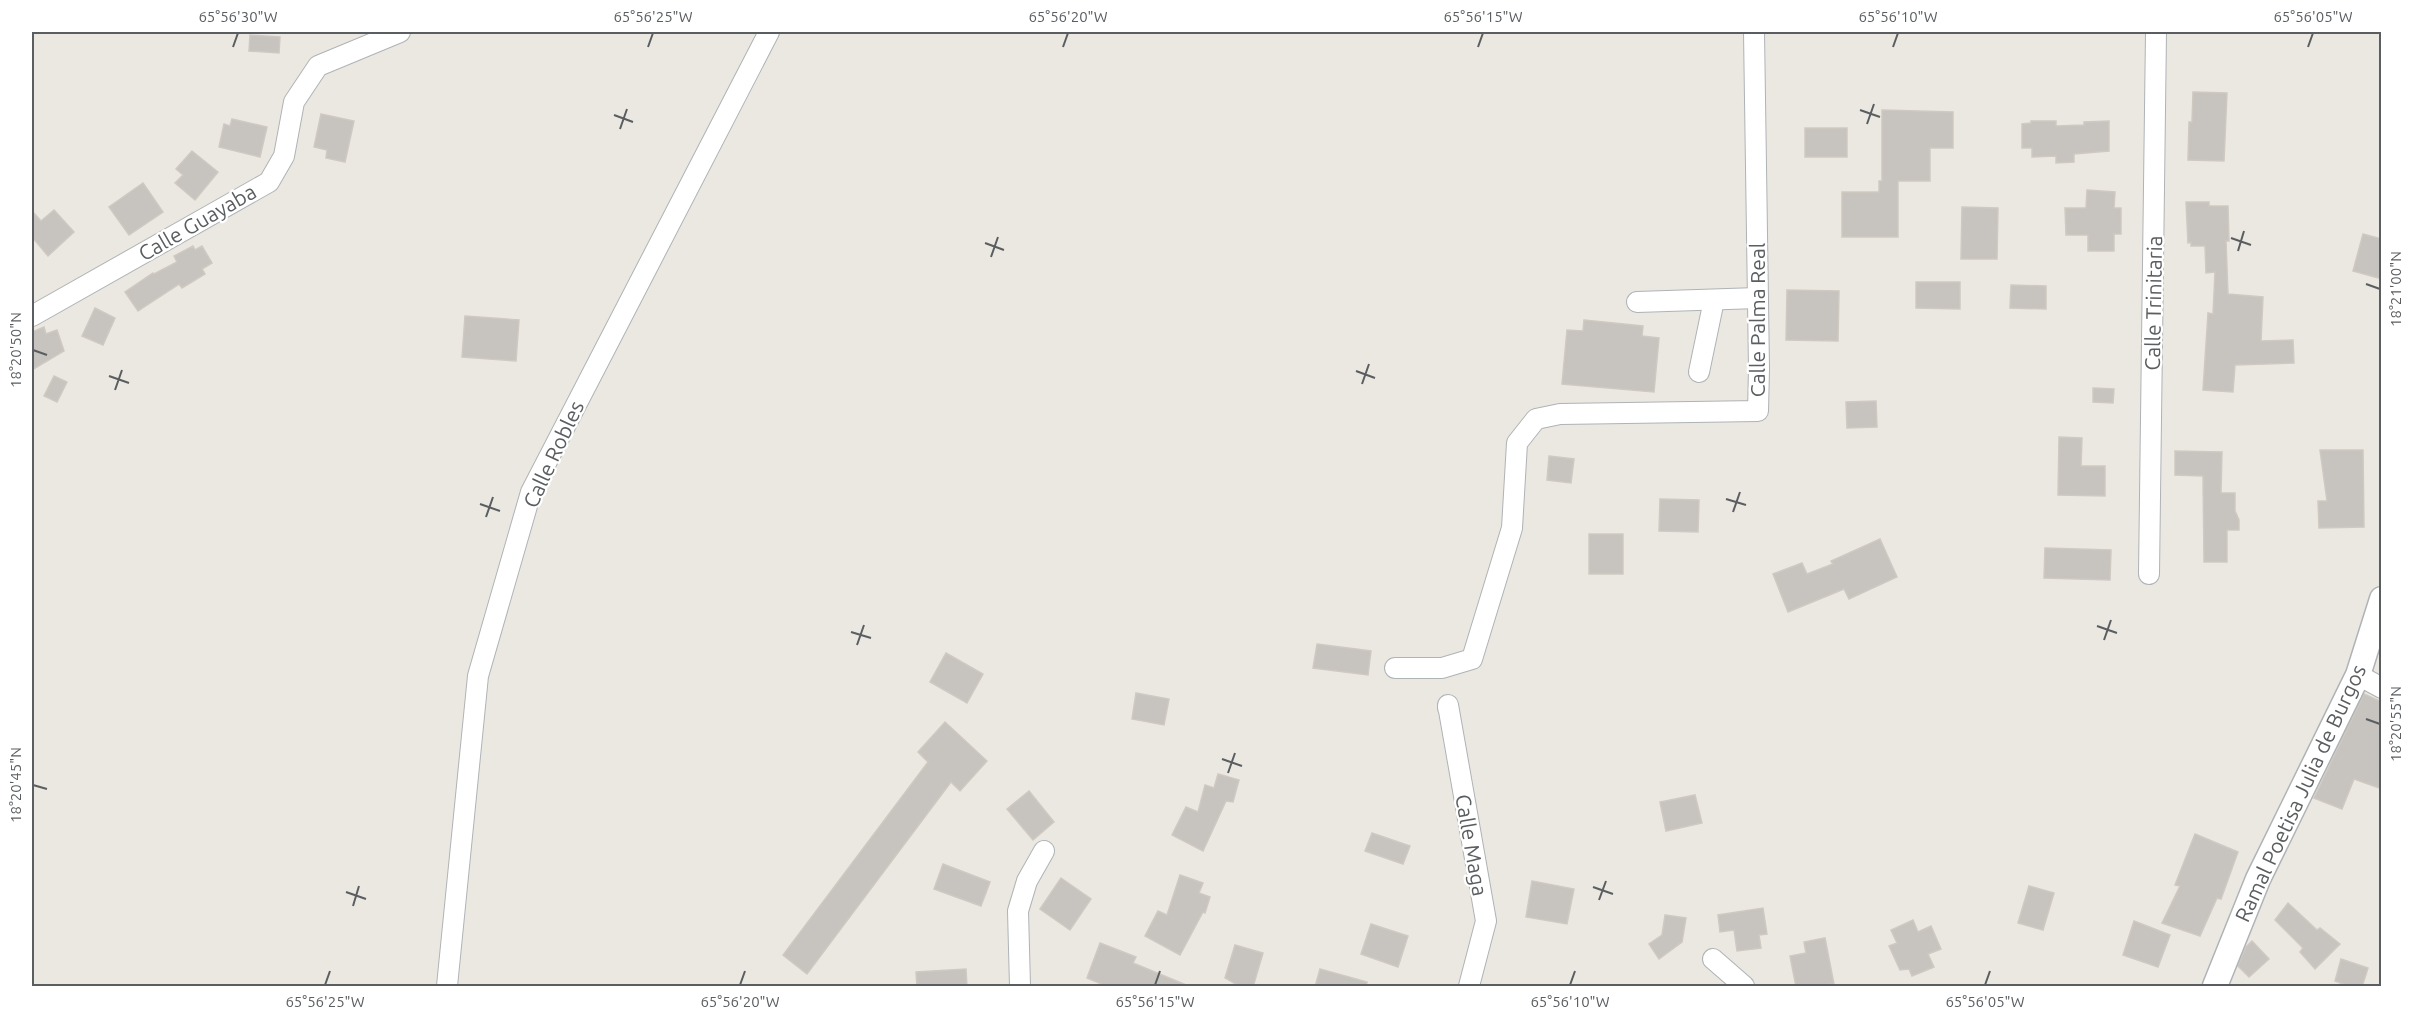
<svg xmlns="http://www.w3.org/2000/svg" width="2413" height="1018" font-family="Ubuntu,sans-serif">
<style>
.building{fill:#c7c3bf;stroke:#cfc9c1;stroke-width:1.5}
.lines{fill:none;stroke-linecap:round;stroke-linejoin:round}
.minor-casing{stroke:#afb3b6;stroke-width:22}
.tertiary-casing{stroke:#afb3b6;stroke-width:27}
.minor{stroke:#fff;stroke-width:20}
.tertiary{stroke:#fff;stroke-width:24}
.ticks{fill:none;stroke:#5a5e61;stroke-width:2}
.labels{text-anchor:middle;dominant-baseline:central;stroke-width:4.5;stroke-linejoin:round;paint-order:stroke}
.street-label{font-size:21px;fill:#5a5e61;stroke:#fff}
.neatline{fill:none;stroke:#5a5e61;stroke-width:2}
.ticks-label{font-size:15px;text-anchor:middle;fill:#5a5e61}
</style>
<rect width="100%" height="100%" fill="#ebe8e2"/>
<g class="building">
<path d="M250,35L280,37L279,53L249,51Z"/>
<path d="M2193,92L2227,93L2224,161L2188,160L2189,122H2192Z"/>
<path d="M1882,110L1953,112V148H1930V181H1898V237H1842V192H1879V181H1882Z"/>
<path d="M321,114L354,121L345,162L326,158L327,150L314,147Z"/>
<path d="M232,119L267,127L260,157L219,147L224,124L230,126Z"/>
<path d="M2031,121H2056V126L2084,125V122L2109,121V151L2074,154V162L2056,163V156L2032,157V148H2022V124L2031,123Z"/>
<rect x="1805" y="128" width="42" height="29"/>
<path d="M192,151L218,172L195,200L175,183L183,175L176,169Z"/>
<path d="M143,183L163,212L129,235L109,207Z"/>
<path d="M2087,190L2115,192L2114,208H2121V234H2114V251H2088V235H2066L2065,208H2086Z"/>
<path d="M2186,202H2209V206H2228L2229,241H2226L2228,294L2263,297L2261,341L2293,340L2294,363L2235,365L2233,392L2203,390L2208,313L2213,314L2215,272L2206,273L2205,246H2191V242L2188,243Z"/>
<path d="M1962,207L1998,208L1997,259H1961Z"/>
<path d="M54,210L74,232L48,256L32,237V211L41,221Z"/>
<path d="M2363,234L2382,239V279L2353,271Z"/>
<path d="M193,246L195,250L202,246L212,263L202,269L205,274L182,288L179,284L138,311L125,292L153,273L154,274L177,262L174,256Z"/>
<path d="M1916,282H1960V309L1916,308Z"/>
<path d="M2011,285L2046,286V309L2010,308Z"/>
<path d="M1787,290L1839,291L1838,341L1786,340Z"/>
<path d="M95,308L115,318L103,345L82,336Z"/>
<path d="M465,316L519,320L516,361L462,357Z"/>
<path d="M1584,320L1643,326L1642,336L1659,338L1654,392L1562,384L1567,330L1583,331Z"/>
<path d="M44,327L46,334L57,330L64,351L32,370V332Z"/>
<path d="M54,376L67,382L57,402L44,396Z"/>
<path d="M2093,388L2114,389L2113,403L2093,402Z"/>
<path d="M1876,401L1877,427L1847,428L1846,402Z"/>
<path d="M2059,437L2082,438L2081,466H2105V496L2058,495Z"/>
<path d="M2320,450H2363L2364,527L2319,528L2318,501H2327Z"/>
<path d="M2175,451L2222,452L2221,493H2235V511L2239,520V530H2227V562H2204L2203,476L2175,475Z"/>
<path d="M1549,456L1574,459L1571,483L1547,480Z"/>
<path d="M1660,499L1699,500L1698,532L1659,531Z"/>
<rect x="1589" y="534" width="34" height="40"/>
<path d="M1880,539L1897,577L1849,599L1844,589L1788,612L1773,574L1802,563L1807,574L1833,564L1831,561Z"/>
<path d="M2045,548L2111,550L2110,580L2044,578Z"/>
<path d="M1317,644L1371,651L1368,675L1313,668Z"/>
<path d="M946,653L983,674L967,703L930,682Z"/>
<path d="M1136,693L1169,699L1164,725L1132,719Z"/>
<path d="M2364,694L2382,702V789L2354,779L2342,809L2314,798Z"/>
<path d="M945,722L987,761L960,791L951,782L807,974L783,955L928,762L918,752Z"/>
<path d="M1218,774L1239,780L1233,802L1226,801L1203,851L1172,835L1186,807L1198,812L1205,785L1214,788Z"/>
<path d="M1029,791L1054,822L1033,840L1007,809Z"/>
<path d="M1695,795L1702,823L1666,831L1660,802Z"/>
<path d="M1372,833L1410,846L1403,864L1365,851Z"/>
<path d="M2195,834L2238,852L2221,899L2217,898L2200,936L2162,923L2180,886L2175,885Z"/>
<path d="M943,864L990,882L981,906L934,889Z"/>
<path d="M1180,875L1203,883L1199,893L1210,897L1205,913L1203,912L1180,955L1145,936L1158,911L1167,915Z"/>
<path d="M1061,878L1091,899L1070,930L1040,909Z"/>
<path d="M1532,881L1574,889L1567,924L1526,917Z"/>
<path d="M2029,886L2054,893L2043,930L2018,923Z"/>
<path d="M2288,903L2317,930L2320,928L2340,944L2315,969L2300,952L2303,948L2275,920Z"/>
<path d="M1763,908L1767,934L1759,935L1761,948L1737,951L1734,930L1720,932L1718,915Z"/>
<path d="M1665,915L1686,918L1682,942L1659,959L1649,944L1662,935Z"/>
<path d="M1913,920L1918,932L1931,926L1941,949L1928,954L1934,967L1912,976L1909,969L1900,970L1889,946L1897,943L1891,930Z"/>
<path d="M2134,921L2170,935L2158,967L2123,955Z"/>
<path d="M1371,924L1408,936L1398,967L1361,954Z"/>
<path d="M1825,938L1834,984L1796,987L1790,956L1806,953L1804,942Z"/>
<path d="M2252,941L2269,959L2249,977L2238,966L2246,947Z"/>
<path d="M1100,943L1136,957L1133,963L1191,987H1109L1087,978Z"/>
<path d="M1235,945L1263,953L1253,987H1241L1225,978Z"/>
<path d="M2341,959L2368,968L2362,987H2351L2335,981Z"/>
<path d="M966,969L967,987H917L916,972Z"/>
<path d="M1320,969L1367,982L1366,987H1315Z"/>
</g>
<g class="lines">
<g class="minor-casing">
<g id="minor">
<path d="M1637,302L1758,298"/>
<path d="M32,316L269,182L284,156L294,102L318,66L400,32"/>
<path d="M1699,372L1714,300"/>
<path d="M2149,574L2156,32"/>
<path d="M1395,668H1442L1472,659L1512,528L1517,443L1536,419L1560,414L1758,411L1759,369L1754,32"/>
<path d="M2358,675L2382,688"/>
<path d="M1448,708V705L1486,921L1469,986"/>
<path d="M1713,959L1744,986"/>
<path d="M447,986L478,676L531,492L769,32"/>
<path d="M1020,986L1018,911L1027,881L1044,851"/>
</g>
</g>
<g class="tertiary-casing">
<path id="tertiary" d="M2215,986L2258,879L2358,675L2382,599"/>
</g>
<use href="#minor" class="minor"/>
<use href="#tertiary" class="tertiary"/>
</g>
<path class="ticks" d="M233,47L238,33M648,47L653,33M1063,47L1068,33M1478,47L1483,33M1893,47L1898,33M2308,47L2313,33M1860,110L1880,117M614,115L633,122M1867,124L1874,104M620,129L627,109M2231,238L2251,245M985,243L1004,250M2238,251L2244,231M991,257L998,237M2366,284L2380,289M33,350L47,355M1356,371L1375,378M109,376L129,383M1362,384L1369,364M115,390L122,370M1726,499L1746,505M480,504L500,511M1733,512L1740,492M486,517L493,497M2097,626L2117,633M851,632L871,638M2104,640L2111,620M857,645L864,625M2366,719L2380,724M1222,759L1242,766M1228,773L1235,753M33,785L47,789M1593,887L1613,894M346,892L366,899M1599,900L1606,881M353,906L359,886M325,985L330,971M740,985L745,971M1155,985L1160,971M1570,985L1575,971M1985,985L1990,971"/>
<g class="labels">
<g class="street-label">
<text transform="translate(197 222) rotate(-30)">Calle Guayaba</text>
<text transform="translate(2153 303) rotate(-89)">Calle Trinitaria</text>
<text transform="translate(1757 320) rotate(-90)">Calle Palma Real</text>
<text transform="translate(553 454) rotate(-65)">Calle Robles</text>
<text transform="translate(2300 793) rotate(-65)">Ramal Poetisa Julia de Burgos</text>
<text transform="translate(1472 845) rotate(80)">Calle Maga</text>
</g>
</g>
<rect width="2413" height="1018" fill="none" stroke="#ffffff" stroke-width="66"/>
<rect x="33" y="33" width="2347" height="952" class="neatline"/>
<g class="ticks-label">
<text x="238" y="22">65°56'30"W</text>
<text x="653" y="22">65°56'25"W</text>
<text x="1068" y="22">65°56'20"W</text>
<text x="1483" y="22">65°56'15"W</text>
<text x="1898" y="22">65°56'10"W</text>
<text x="2313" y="22">65°56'05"W</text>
<text transform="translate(2396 289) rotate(-90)" y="5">18°21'00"N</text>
<text transform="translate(16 350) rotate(-90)" y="5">18°20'50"N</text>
<text transform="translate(2396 724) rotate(-90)" y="5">18°20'55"N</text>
<text transform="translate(16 785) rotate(-90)" y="5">18°20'45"N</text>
<text x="325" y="1007">65°56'25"W</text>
<text x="740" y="1007">65°56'20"W</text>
<text x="1155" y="1007">65°56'15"W</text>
<text x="1570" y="1007">65°56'10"W</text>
<text x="1985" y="1007">65°56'05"W</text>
</g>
</svg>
